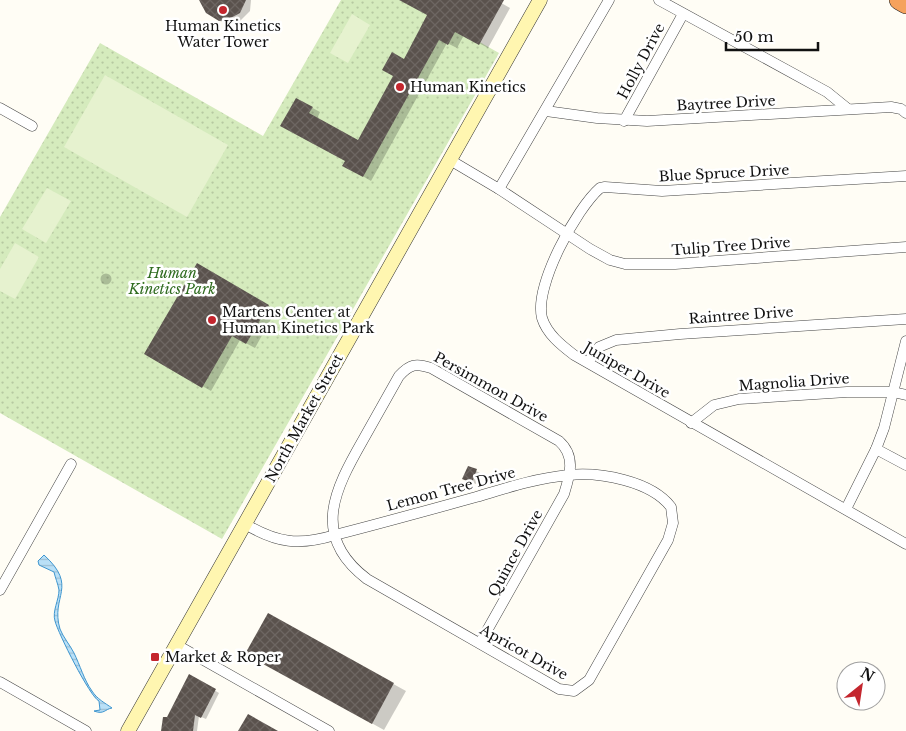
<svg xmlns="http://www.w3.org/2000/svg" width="906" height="731" font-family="'Libre Baskerville',serif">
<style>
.green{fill:url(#green-dots)}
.pitch{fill:#e6f2cf}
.water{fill:url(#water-rules);stroke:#3f96cf}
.shadow{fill:#0003}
.building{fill:url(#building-cross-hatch)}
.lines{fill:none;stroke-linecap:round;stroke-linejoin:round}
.minor-casing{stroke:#444;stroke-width:11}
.secondary-casing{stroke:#333;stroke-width:15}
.motorway-casing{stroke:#222;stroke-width:20}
.minor{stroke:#fff;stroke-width:10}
.secondary{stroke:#fff6b0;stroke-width:14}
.motorway{stroke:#f5a25d;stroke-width:19}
.poi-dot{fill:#c4262e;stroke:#fff;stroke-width:2}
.labels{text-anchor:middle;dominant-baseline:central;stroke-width:5;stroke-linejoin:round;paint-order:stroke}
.poi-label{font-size:14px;fill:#111;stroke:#fff;text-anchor:start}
.street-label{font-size:14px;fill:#111;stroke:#fff}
.park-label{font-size:14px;font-style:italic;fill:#2f6b1f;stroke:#fff}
</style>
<defs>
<pattern id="green-dots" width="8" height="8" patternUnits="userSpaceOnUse" patternTransform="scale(1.25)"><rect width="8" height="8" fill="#d5ebbd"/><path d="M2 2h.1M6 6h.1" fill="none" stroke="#b6c8a1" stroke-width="1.8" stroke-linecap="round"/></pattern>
<pattern id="water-rules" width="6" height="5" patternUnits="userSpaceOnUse" patternTransform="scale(1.25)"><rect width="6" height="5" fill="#b9e0f7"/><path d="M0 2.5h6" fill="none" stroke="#9ebfd3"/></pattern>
<pattern id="building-cross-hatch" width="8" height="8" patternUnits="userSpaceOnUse" patternTransform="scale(1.25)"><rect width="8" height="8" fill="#5a524d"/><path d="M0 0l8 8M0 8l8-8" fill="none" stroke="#6d6662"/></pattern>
</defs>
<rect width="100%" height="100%" fill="#fffdf5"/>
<path class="green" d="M341,0H405L499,53L222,539L0,413V217L100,43L263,136Z"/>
<g class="pitch">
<path d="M352,14L370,25L348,63L330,53Z"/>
<path d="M105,75L228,145L187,217L64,147Z"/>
<path d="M47,188L71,201L46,243L22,229Z"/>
<path d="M15,243L39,257L15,299L0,291V269Z"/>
</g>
<path class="water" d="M44,555C79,587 50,596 60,629C63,637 70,645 74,653C80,665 84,680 92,691C97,699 105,703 112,708C105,709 104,715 94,711L100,710L99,701C90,697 58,633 55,621C52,611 59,600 59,590C58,584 55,577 54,572L39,565L38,561Z"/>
<g class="shadow">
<path d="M202,0H251L250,11L240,21L234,23L219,21L202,6Z"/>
<path d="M401,0H496L510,8L488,48L464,35L457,48L447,43L371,181L344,165L347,161L296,99L320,112L317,119L358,142L429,15Z"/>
<path d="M197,265L276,310L255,348L240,340L211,391L146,354Z"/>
<circle cx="106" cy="279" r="5.5"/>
<path d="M476,471L480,473L476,484L467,481Z"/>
<path d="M268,615L406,691L384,730L247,654Z"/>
<path d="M189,675L219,693L206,719L199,716L197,731H164Z"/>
</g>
<g class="building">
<path d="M199,0H246L240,13L227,20L219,21L206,13Z"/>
<path d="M399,0H504L479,45L455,32L448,45L439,40L363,177L342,166L345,161L280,126L296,98L313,107L309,113L358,140L393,76L382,70L392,52L404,59L427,15Z"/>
<path d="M197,263L269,305L246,344L232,336L202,388L144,354Z"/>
<path d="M468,466L477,469L472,483L462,479Z"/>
<path d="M268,613L394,683L372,724L245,654Z"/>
<path d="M189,674L216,689L201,718L195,715L193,731H161L163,717H167Z"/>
<path d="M248,714L278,731H238Z"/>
</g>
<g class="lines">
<g class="minor-casing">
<g id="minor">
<path d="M659,0L827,92L848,109"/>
<path d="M0,108L32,126"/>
<path d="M546,111L597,118L647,121L891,107L901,109L906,113"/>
<path d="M624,121L683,14"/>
<path d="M450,160L499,189L590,249L610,260L625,264H675L906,247"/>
<path d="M906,176L662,191L605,187L600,188C576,209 534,286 542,318C547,334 561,345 574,355L906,544"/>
<path d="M499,189L609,0"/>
<path d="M588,362L599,347L616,340L680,334L906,319"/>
<path d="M691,423L714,405L739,399L847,392H893L906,395"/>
<path d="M876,449L906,465"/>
<path d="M846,509L876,449L884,428L906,341"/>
<path d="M245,524C277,543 299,546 335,535C382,523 429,510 476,497C506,488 537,478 569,475C601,472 651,481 671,507L673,523L668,540L589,680L574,691L559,689L367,579C310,536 335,489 363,440C375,419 387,397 399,376C410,364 416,363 431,368L559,441C576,456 570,475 564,494L480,643"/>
<path d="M0,590L71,464"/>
<path d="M177,645L329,731"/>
<path d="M0,682L86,731"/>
</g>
</g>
<g class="secondary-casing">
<path id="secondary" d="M128,731L540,0"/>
</g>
<g class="motorway-casing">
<path id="motorway" d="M899,0L906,4"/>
</g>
<use href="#minor" class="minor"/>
<use href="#secondary" class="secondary"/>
<use href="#motorway" class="motorway"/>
</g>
<g class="poi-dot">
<circle cx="223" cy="10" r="5"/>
<circle cx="400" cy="87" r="5"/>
<circle cx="212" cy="320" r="5"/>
<rect x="150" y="652" width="10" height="10" rx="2.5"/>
</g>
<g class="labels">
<g class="poi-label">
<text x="223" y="26" text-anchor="middle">Human Kinetics<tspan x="223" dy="16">Water Tower</tspan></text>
<text x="410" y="87">Human Kinetics</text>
<text x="222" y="312">Martens Center at<tspan x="222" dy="16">Human Kinetics Park</tspan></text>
<text x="165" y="657">Market &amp; Roper</text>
</g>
<g class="street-label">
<text transform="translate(641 61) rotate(-62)">Holly Drive</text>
<text transform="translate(726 103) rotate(-3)">Baytree Drive</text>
<text transform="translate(724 173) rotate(-3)">Blue Spruce Drive</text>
<text transform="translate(731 246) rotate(-4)">Tulip Tree Drive</text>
<text transform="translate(741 315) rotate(-4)">Raintree Drive</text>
<text transform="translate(627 370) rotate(30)">Juniper Drive</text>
<text transform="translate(794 382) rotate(-4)">Magnolia Drive</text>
<text transform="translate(491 387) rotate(29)">Persimmon Drive</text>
<text transform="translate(304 418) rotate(-61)">North Market Street</text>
<text transform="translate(451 489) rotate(-15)">Lemon Tree Drive</text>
<text transform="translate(515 553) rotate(-61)">Quince Drive</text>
<text transform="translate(524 652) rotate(29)">Apricot Drive</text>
</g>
<g class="park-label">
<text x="172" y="273">Human<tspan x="172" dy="16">Kinetics Park</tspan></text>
</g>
</g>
<g transform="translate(861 686) rotate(30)"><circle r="24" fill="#ffffff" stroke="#a0a0a0"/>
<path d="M0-4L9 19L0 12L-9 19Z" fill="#c4262e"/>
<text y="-8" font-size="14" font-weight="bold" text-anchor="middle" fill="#111111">N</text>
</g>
<path d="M726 42v8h92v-8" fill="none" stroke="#111111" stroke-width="2.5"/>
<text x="734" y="42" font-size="15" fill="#111111" stroke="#ffffff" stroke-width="4" paint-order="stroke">50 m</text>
</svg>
